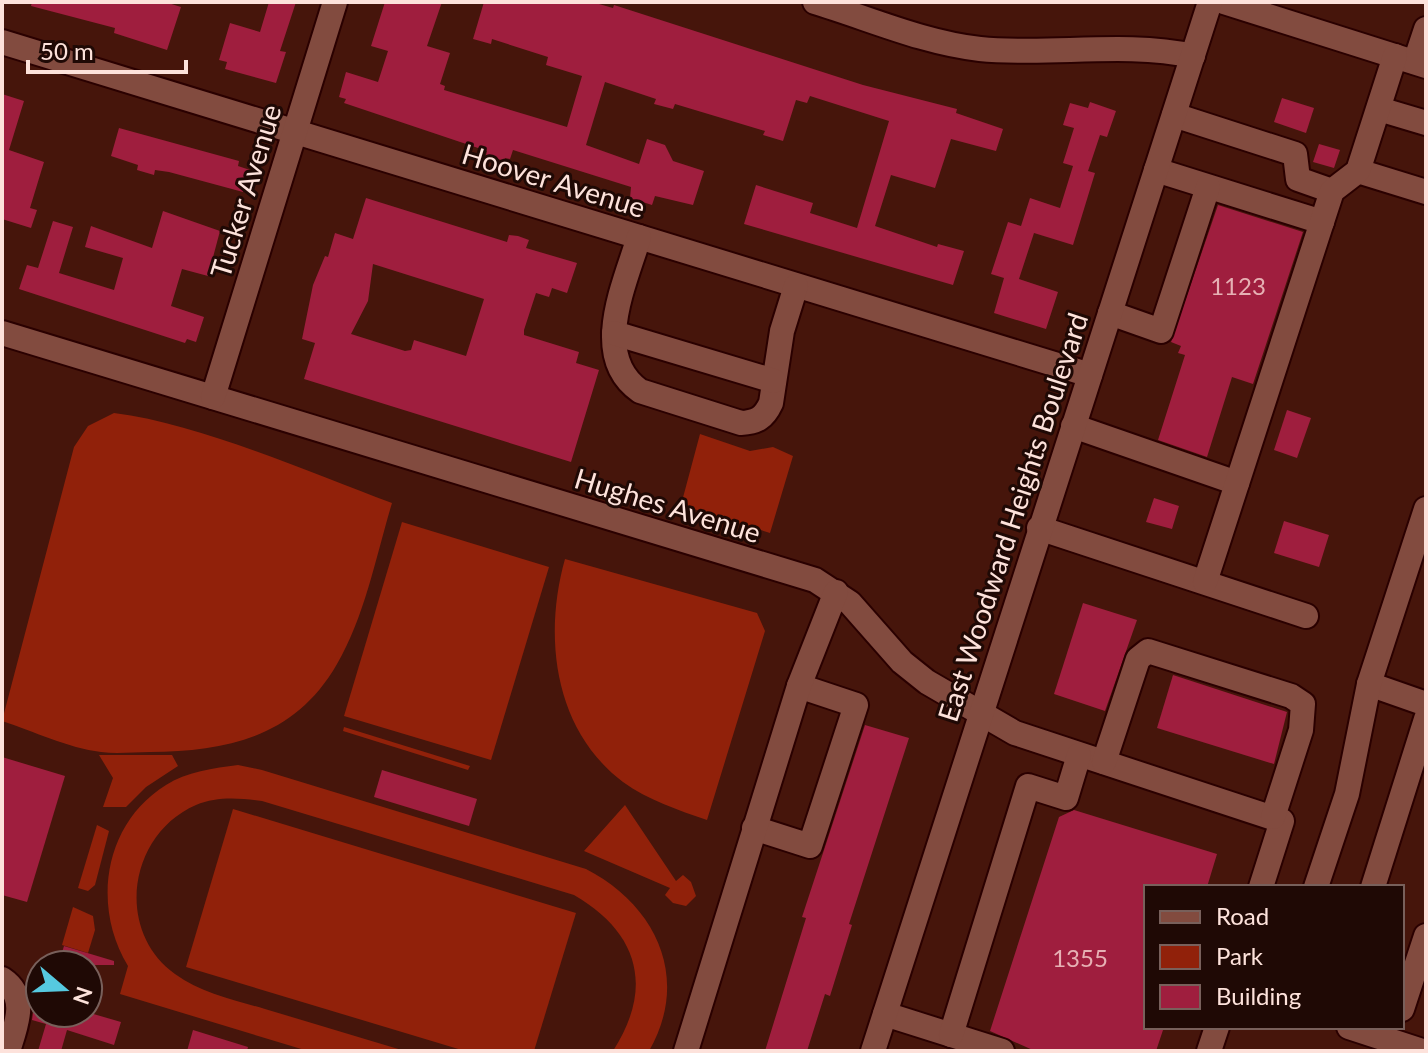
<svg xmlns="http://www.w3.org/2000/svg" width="1428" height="1053" font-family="Lato,sans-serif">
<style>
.green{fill:#91210a}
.building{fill:#9f1e3e;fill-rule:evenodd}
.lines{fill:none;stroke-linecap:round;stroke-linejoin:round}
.minor-casing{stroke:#2a0000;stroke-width:28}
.minor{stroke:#824b3f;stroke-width:24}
.labels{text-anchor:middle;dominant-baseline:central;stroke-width:6;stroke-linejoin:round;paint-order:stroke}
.number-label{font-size:24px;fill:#e6b1b4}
.street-label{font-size:28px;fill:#fde2db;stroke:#1f0905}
</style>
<rect width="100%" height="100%" fill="#46150b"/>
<g class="green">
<path d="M114,413C201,424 307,472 392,503C376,556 365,616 337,664C295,737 228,751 150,752C134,752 117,754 101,752C68,748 33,731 2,721L74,447L88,426Z"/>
<path d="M700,434L750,451L773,447L793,456L770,533L681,505Z"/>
<path d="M402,522L549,567L491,760L344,716Z"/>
<path d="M565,559L757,613L765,631L707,820C678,810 648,800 623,782C554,730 543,637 565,559Z"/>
<path d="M344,727L470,766L468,770L343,731Z"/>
<path d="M99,755H172L178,766L146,787L126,807H103L113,778Z"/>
<path d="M238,765L262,770L586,869C656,905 691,978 649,1051H613C654,987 639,933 574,895L262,801C240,798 217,796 196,805C129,834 114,930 175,974C201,993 235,1000 265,1009C312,1023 358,1037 405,1051H308L120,994L128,966C92,907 103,824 166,785C186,772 214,768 238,765Z"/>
<path d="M625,805L676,881L683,875L691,882L696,896L686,906L673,903L665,895L670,888L584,851Z"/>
<path d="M233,809L576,913L534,1051H465L186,967Z"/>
<path d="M97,825L109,831L95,885L88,891L78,888Z"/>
<path d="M73,907L93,916L95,930L88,953L62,945Z"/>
</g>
<g class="building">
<path d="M32,2H165L181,7L167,50L114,33L115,28L31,6Z"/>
<path d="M269,2H296L280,51L286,52L276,83L225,69L227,62L219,60L230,23L260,32Z"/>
<path d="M385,2H442L427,46L450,53L440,84L445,86L444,90L567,127L582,76L546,65L548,57L492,39L491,44L473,39L484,2H592L613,8L614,5L863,85L957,109L956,113L1003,129L996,151L951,139L935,188L891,175L875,226L937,247L938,244L964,251L953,285L744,224L756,185L813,203L810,213L857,228L889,121L810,96L807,103L796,100L783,141L763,135L765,131L675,104L673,109L654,104L656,99L605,82L586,145L639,164L647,139L665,145L673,161L704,171L693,205L655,196L652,205L630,198L631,187L513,150L510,159L505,158L504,161L486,155L487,151L344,103L346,99L339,97L346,72L378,82L388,51L371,46Z"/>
<path d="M2,94L24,101L9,150L44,162L30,208L37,210L31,228L2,219Z"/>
<path d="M1282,98L1314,108L1306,133L1274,122Z"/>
<path d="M1090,102L1116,111L1107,137L1100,135L1088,171L1095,173L1073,245L1034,233L1019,279L1058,292L1046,329L994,313L1004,278L991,274L1008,222L1021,226L1030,198L1060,208L1073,166L1063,163L1074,128L1063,125L1070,103L1088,108Z"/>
<path d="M119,128L239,161L238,166L250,170L243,192L169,172L155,170L154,175L137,170L138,165L111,156Z"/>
<path d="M1319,144L1340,150L1334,168L1313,162Z"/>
<path d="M366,198L507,242L509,235L518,236L529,240L526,248L577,263L567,293L552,288L549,297L536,293L524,330V335L579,352L576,363L599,370L571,462L304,379L315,343L302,339L313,285L325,256L328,257L335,233L353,239ZM373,264L484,299L466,356L414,340L411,350L405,351L351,334L368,301Z"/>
<path d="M1218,205L1303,232L1253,384L1232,377L1207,457L1158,440L1185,355L1178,353L1181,346L1171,342Z"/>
<path d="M163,211L220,231L208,276L182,269L171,306L204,317L196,342L187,339L185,343L19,289L27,265L38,268L53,221L73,227L59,273L114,290L123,258L85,247L91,226L152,248Z"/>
<path d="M1287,410L1311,418L1297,458L1274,450Z"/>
<path d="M1154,498L1179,506L1172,529L1146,522Z"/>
<path d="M1284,521L1329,535L1319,567L1274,553Z"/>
<path d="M1083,603L1137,620L1105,711L1054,694Z"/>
<path d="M1173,675L1287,712L1274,764L1157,728Z"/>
<path d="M865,725L909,738L849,924L852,925L830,996L825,994L807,1051H765L806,918L802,917Z"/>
<path d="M2,757L65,776L27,902L2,895Z"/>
<path d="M382,770L477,799L469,826L374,797Z"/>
<path d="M1074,810L1217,854L1207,887H1146V1027H1164L1156,1051H1035L990,1031L1059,817Z"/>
<path d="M64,946L114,961V965H58Z"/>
<path d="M33,1013H90L121,1022L114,1045L67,1030L61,1051H38L46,1024L32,1020Z"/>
<path d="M193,1030L248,1047L247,1051H187Z"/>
</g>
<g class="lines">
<g class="minor-casing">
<g id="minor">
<path d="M815,2C868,18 924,43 980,49C1050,56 1124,41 1193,56"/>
<path d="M1224,2L1426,66"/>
<path d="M2,42L1090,375"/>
<path d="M1415,62L1426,29"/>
<path d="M1379,109L1426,123"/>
<path d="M1174,115L1295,154L1298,179L1332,191"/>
<path d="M1156,170L1322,222"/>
<path d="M1358,171L1426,192"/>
<path d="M639,237C625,284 590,356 640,391L741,423C757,422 764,418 771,403L782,331L796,286"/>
<path d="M1110,313L1161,331L1208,187"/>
<path d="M2,333L815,580L850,603L902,662L927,682L1015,733L1282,821L1261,887"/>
<path d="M614,333L774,381"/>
<path d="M213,397L335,2"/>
<path d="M1073,426L1237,483"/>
<path d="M1039,528L1306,616"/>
<path d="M1205,582L1332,191L1358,171L1395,56"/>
<path d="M1369,684L1426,704"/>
<path d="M1104,762L1138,659L1148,651L1291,696L1303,704L1301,730L1273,817"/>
<path d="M754,828L810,846L856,705L799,686"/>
<path d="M1316,887L1347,794L1369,684L1426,509"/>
<path d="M1373,887L1426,719"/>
<path d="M2,979C29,997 16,1025 8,1051"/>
<path d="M1402,1009L1426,936"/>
<path d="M885,1014L1002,1051"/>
<path d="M1349,1027L1422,1051"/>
<path d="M951,1035L1028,786L1066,798L1079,755"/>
<path d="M686,1051L799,686L836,592"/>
<path d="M873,1051L1210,2"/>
<path d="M1209,1051L1217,1027"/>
</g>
</g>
<use href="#minor" class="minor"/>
</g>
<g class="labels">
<g class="number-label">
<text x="1238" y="285">1123</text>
<text x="1080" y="957">1355</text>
</g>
<g class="street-label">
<text transform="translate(554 180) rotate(17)">Hoover Avenue</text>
<text transform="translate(245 191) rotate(-73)">Tucker Avenue</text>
<text transform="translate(668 505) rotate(17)">Hughes Avenue</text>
<text transform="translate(1012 517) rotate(-72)">East Woodward Heights Boulevard</text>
</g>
</g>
<rect width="1428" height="1053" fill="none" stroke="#fde2db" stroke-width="8"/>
<rect x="1144" y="885" width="260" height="144" fill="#1f0905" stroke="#78605b" stroke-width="2"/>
<rect x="1160" y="911" width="40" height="12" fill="#824b3f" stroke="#78605b" stroke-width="2"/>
<text x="1216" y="925" font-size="24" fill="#fde2db">Road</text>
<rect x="1160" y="945" width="40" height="24" fill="#91210a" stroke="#78605b" stroke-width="2"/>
<text x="1216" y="965" font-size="24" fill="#fde2db">Park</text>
<rect x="1160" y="985" width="40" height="24" fill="#9f1e3e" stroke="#78605b" stroke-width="2"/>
<text x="1216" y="1005" font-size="24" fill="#fde2db">Building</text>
<g transform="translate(64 989) rotate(109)"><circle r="38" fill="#1f0905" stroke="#78605b" stroke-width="2"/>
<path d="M0-6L14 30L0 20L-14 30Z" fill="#56c9e0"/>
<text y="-12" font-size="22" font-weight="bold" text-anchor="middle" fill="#fde2db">N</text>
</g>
<path d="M28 60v12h158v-12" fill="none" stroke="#fde2db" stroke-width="4"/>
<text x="40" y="60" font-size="24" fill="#fde2db" stroke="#1f0905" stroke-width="6" paint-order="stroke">50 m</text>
</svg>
